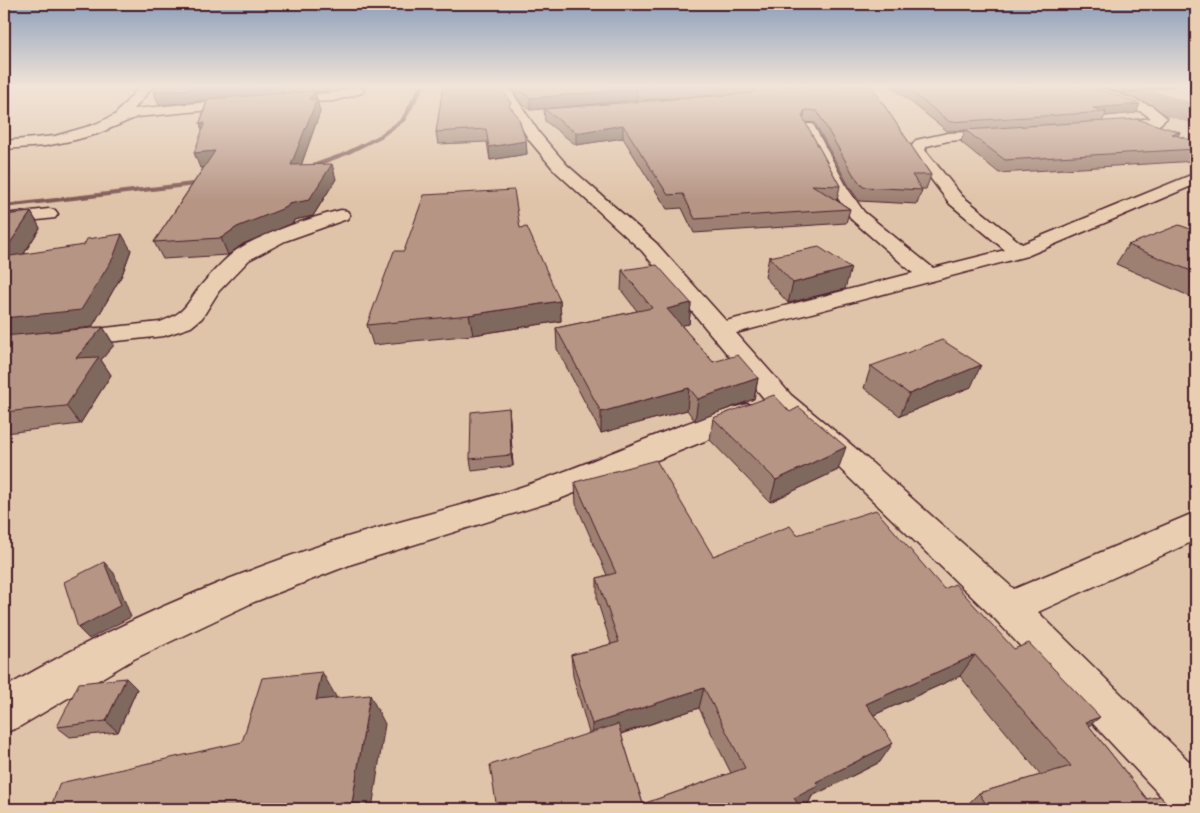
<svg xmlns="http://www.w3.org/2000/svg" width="1200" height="813" font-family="Dekko,sans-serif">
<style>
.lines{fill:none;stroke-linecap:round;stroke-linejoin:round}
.stream{fill:#815a59;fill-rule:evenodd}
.river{fill:#a58277;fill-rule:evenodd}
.minor-casing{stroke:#4a1f2b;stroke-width:3}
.minor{fill:#eaceb1;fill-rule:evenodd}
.wall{fill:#9d8072;stroke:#4a1f2b;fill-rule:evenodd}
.shaded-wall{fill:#7f685d;stroke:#4a1f2b}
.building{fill:#b69585;stroke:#4a1f2b}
</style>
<rect width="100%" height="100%" fill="#e0c4a9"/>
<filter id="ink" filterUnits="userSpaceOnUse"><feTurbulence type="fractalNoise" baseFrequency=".02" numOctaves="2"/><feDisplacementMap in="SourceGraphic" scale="10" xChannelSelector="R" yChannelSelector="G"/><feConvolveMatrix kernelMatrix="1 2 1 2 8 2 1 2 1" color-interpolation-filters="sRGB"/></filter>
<g filter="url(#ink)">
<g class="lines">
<g class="stream">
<path d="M419,86H425L405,121L381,138L347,155L302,172L295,170L343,153L377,136L401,119Z"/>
<path d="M210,180H213V184L4,208V204Z"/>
</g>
<path class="river" d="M1091,86H1139L1196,104V125L1095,93Z"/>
<g class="minor-casing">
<g id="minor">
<path d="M140,86H153L134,109L284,95L332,93L358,86L364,90L362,93L333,101L284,103L137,117L97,134L75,140L45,146L4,149V141L55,136L93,125L115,115Z"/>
<path d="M496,86H508L540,134L567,165L656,243L726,321L913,273L852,220L832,189L801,127L803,124H813L848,189L864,212L933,268L1005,250L950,204L909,150L916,140L948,133L1006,130L1008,133L1006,136L1001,137L948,141L927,146L925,150L962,196L1022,244L1196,173V184L1027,256L736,333L791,395L854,447L1014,589L1196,512V540L1038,612L1196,768V809H1173L996,620L832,461L771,407L642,251L555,171L529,140Z"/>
<path d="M1104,89L1152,106L1167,118L1159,125L1154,126L1114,131L1109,130L1107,127L1109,124L1151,118L1142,112L1100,96L1098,93Z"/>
<path d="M49,209L55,210L58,214L55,218L4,224V214Z"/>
<path d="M341,210L347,211L350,215L347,219L285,241L249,260L219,291L202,318L191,327L164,336L4,353V339L160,322C189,312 186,302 204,282C213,272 224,260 234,252C257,235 313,217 341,210Z"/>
<path d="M747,404L757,406L761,413L757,420L557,500L352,564L254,602L134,659L19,727L4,733V688C105,629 213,581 325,544C390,523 457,508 521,487C597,462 670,425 747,404Z"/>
</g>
</g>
<use href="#minor" class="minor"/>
</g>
<g class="wall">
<path d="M157,86H330L327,91L315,92L320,112L301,165L336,179L313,216L294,220L293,223L243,244L228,255L163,259L154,242L204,167L200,168L202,130L200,123L207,100L159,105L154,92Z"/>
<path d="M510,86H871L931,175L926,189H921L922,190L917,204L859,201L850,188L815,123L805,122L840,186L837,200H836L850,209L846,223L694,233L682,208L667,209L623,138L576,145L545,121L544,109L724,95L637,100L530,110L521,103Z"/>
<path d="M891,86H1178L1123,93L1099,86L1098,89L1136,113L1105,116L1102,121L1180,132L1178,136L1196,142V161L999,173L961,142L965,130L947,131Z"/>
<path d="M511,108L526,141L527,154L490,160L487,142L438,144L436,132Z"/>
<path d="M31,212L40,228L24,254L131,250L122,275L92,327H103L114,345L101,360L111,375L80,424L6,433L4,430V215Z"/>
<path d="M520,228L560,301L561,321L473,335L373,345L367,325L404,251Z"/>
<path d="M1196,231V299L1116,264L1128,245Z"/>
<path d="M769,257L845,289L788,303L765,277Z"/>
<path d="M622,270L691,303L689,324L681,325L713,362L758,378L754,399L695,421L687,410L601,433L557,349L556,328L637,311L621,290Z"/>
<path d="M1196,314V328L1189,324Z"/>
<path d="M871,366L971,387L900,416L864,388Z"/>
<path d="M509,408L513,466L472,471L470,459Z"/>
<path d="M713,418L838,470L770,502L710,440Z"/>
<path d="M575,482L713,556L797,535L944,589L1014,649L1089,726L1147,799L1171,809H963L979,793L1041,775L960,676L874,715L880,762L812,796L808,804L497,809L589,733L573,676L571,655L611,644L597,600V578L607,575L576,504ZM699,708L731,773L643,804L621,734Z"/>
<path d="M126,678L137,689L118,732L70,737L57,727Z"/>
</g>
<g class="shaded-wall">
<path d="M223,86H282L284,93L159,105L154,92Z"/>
<path d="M325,86H330L327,91Z"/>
<path d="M1126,86H1178L1123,93Z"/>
<path d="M637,89V100L530,110V98Z"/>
<path d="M315,91L320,112L296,180L291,165L309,99Z"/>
<path d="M1140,104L1136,113L1105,116L1106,112L1093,108Z"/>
<path d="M805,110L803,122L802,116Z"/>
<path d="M200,123H205V137Z"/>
<path d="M623,125V138L576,145V133Z"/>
<path d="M1180,132L1173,144L1172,134Z"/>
<path d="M526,141L527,154L490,160L489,147Z"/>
<path d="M215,151L220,166L200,168L194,153Z"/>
<path d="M332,164L336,179L313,216L294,220L293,223L243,244L228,255L221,238L237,227L289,204Z"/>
<path d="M31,212L40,228L11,274L4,263V252Z"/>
<path d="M122,234L131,250L122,275L92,327L4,337V318Z"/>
<path d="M851,268L845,289L788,303L793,283Z"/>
<path d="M560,301L561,321L473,335L469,315Z"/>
<path d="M691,303L689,324L665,329L667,309Z"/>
<path d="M103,327L114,345L101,360L111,375L80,424L66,406L76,358Z"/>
<path d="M981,365L971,387L900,416L909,394Z"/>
<path d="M758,378L754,399L695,421L698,399Z"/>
<path d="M689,388L687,410L601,433V412Z"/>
<path d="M509,408L510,420L513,466L511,455Z"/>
<path d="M846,447L838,470L770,502L776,480Z"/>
<path d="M104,562L114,573L131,617L89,639L78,628Z"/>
<path d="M975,655L960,676L854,724L866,704Z"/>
<path d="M322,672L339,702L316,700Z"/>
<path d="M126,678L137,689L118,732L106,721Z"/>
<path d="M704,688L699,708L592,743V724Z"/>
<path d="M370,695L385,724L372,809H351Z"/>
<path d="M1100,717L1077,736L1086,722Z"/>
<path d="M893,743L880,762L812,796L808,804L796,809L794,798L816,782Z"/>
</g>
<g class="building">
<path d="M157,86H223L154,92Z"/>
<path d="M443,86H500L511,103L509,106L518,116L526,141L489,147L486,129L436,132Z"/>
<path d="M517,86H689L637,89L530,98L520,91Z"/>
<path d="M757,86H871L931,175H912L922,190L863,187L853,174L817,111L805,110L802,116L840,186L812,185L850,209L695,219L683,194L668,195L623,125L576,133L544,109L751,93L758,88Z"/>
<path d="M904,86H1098L1099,88H1096L1140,104L1093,108L1106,112L950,122Z"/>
<path d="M315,91L309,99H317L291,165L332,164L309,200L289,204L287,207L237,227L221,238L154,242L215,151L194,153L205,123H200L208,99Z"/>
<path d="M1137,119L1180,132L1172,134L1196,142V149L1005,160L965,130Z"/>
<path d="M514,190L520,228L527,227L560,301L469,315L367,325L394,251H404L424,195Z"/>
<path d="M31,212L4,252V215Z"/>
<path d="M1179,225L1196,231V273L1128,245Z"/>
<path d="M122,234L113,258L81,310L4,318V257L84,245L87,239Z"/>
<path d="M819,247L851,268L793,283L769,257Z"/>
<path d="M657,265L691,303L667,309L713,362L738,355L758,378L698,399L689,388L601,412L556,328L652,308L622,270Z"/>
<path d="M103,327L76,358L99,357L66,406L4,412V336Z"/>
<path d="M942,340L981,365L909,394L871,366Z"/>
<path d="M774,395L790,412L799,407L846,447L776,480L713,418Z"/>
<path d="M509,408L511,455L470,459L471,412Z"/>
<path d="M656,460L713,556L790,526L797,535L876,510L944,589L955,584L1014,649L1029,643L1100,717L1086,722L1147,799L1160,796L1171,809H989L979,793L1071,766L975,655L866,704L893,743L816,782L818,786L794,798L801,809H497L490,765L618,724L643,804L745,768L704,688L592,724L571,655L619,642L597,578L616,573L575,482Z"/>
<path d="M104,562L121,605L78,628L64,582Z"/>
<path d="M322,672L316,700L370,695L351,809H50L60,783L242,742L262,678Z"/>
<path d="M126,678L106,721L57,727L79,683Z"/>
</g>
</g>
<linearGradient id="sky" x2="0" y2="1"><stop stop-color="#8da0bb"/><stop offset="0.43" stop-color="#f1e4d8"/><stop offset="1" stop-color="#f1e4d8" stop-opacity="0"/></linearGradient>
<rect width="1200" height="200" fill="url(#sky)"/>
<rect width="1200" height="813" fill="none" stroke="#eaceb1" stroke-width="20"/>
<rect x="10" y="10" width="1180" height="793" fill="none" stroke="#4a1f2b" stroke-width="2" filter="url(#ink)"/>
</svg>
